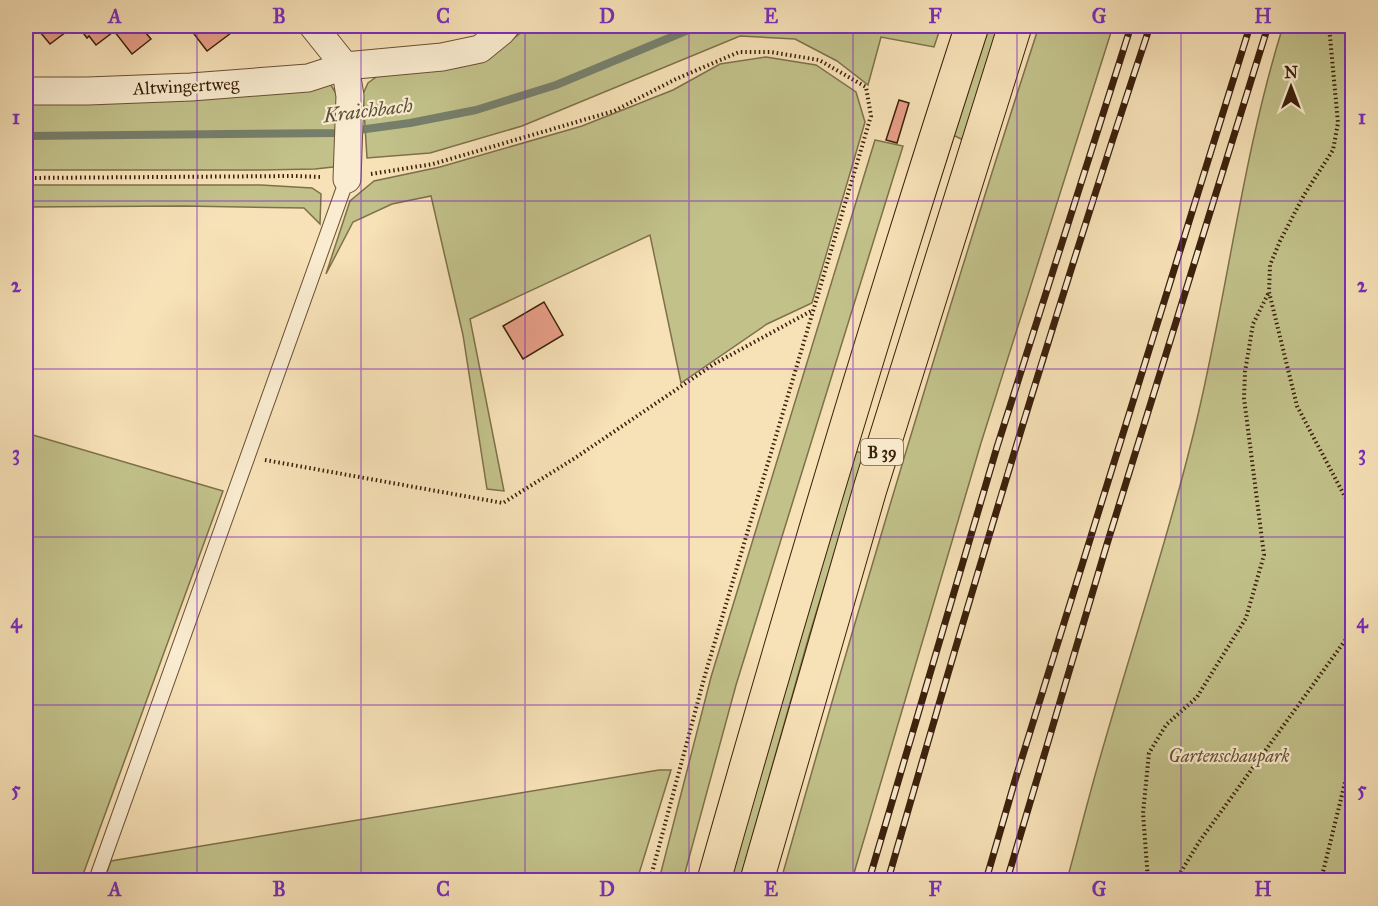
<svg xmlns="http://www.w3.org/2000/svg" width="1378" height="906" font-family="'IM FELL Great Primer',serif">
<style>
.green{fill:#c2c18a;stroke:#7e704a;stroke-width:1.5}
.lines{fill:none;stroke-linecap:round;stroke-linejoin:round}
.stream{stroke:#767f6b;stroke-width:8}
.building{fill:#e89f89;stroke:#3b200b;stroke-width:1.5}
.lane-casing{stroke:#6a5036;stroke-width:16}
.street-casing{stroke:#6a5036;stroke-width:29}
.highway-casing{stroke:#3b200b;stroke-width:35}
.path{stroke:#3b200b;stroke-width:4;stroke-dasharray:1.5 3;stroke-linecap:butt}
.lane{stroke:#faecd0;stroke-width:14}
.street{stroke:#faecd0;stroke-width:27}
.highway{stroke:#f7e1b7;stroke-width:33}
.rail-casing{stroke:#3b200b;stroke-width:7}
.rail{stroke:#faecd0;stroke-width:4.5;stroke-dasharray:14;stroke-linecap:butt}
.grid{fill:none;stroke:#7b2cbf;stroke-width:1.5;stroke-opacity:0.55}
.labels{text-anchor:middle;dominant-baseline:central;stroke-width:4.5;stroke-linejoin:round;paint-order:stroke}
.shield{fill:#faecd0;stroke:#745d46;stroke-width:1.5}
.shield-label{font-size:16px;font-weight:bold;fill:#3b200b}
.street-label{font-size:18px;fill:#3b200b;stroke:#faecd0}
.park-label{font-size:18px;font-style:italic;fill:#645031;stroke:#faecd0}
.water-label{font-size:20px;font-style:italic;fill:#594f3b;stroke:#faecd0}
.neatline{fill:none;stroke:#7b2cbf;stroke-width:2}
.grid-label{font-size:20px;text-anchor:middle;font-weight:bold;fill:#7b2cbf}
</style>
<rect width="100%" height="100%" fill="#f7e1b7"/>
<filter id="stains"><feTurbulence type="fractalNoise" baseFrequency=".00333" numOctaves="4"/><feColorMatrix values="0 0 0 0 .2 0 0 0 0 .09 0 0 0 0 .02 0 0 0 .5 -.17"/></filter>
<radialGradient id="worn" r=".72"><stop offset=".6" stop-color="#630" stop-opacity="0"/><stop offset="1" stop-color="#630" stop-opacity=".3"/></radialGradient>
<g class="green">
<path d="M529,26H941L934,47L881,37L868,85L837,61L795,39L740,36L522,126L430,153L367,158L363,94L368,83L379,75L473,64L492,56Z"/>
<path d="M987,26H998L963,140L953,135Z"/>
<path d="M1039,26H1113L981,443L852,880H781C862,594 947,309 1039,26Z"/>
<path d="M1283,26H1352V868L1349,880H1067C1078,840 1088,799 1100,758C1132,645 1170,533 1197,419C1228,288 1243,154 1283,26Z"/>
<path d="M766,57L816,65L856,92L865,122L812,303L767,324L681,383L650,235L470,319L504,491L487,489L463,335L431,196L392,204L353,222L326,274L350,201L374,181L440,167L582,126L673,90L720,64Z"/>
<path d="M325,83L331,85L338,97L339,159L333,167L315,169L261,170H26V97Z"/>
<path d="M875,140L903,146L736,685L683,880H659L711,677Z"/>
<path d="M26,185H261L312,188L321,194L320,224L304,208L184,206L26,207Z"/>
<path d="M26,433L223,491L81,880H55L26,871Z"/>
<path d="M855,451L865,454L809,636L740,880H730Z"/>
<path d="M659,770H671L637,880H104L111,861Z"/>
</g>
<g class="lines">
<path class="stream" d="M26,136L337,133L410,123L476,110L556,85L698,26"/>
</g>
<g class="building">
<path d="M35,26H74L50,44Z"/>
<path d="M78,26H121L96,45L89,36L87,38Z"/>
<path d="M121,26H140L151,39L132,54L114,31Z"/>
<path d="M188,26H238L239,27L207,51Z"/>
<path d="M899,100L909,103L897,143L886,140Z"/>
<path d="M544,302L563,335L523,359L503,326Z"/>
</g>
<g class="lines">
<g class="lane-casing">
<path id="lane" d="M96,880L347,179"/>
</g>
<g class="street-casing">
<g id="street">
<path d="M313,26L345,66"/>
<path d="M345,66L350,96L347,179"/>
<path d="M26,91H88L191,87L308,78L345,66L442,57L480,49L501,32L506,26"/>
</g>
</g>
<g class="highway-casing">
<g id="highway">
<path d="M714,880C795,594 880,309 972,26"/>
<path d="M757,880L870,489L1015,26"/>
</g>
</g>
<g class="path">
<path d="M1329,26L1338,123L1333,150L1304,195L1280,241L1270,265L1269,292L1297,406L1352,510"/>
<path d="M371,174L433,164L614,111L676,79L739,52H771L819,60L866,87L871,116L705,675L650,880"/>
<path d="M26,178L294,176L322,177"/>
<path d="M265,460L503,503L575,458L714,364L813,310"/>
<path d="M1148,880L1143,813L1149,753L1166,725L1197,697L1246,618L1264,555L1244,398L1245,372L1253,324L1269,292"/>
<path d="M1176,880L1199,842L1352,631"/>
<path d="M1321,880L1352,754"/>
</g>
<use href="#lane" class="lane"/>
<use href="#street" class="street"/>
<use href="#highway" class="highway"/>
<g class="rail-casing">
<g id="rail">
<path d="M869,880L997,447L1131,26"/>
<path d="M888,880C970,594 1056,308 1150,26"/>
<path d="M986,880L1016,777L1250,26"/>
<path d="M1007,880L1107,544L1268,26"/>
</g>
</g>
<use href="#rail" class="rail"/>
</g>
<path class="grid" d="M197,26V880M361,26V880M525,26V880M689,26V880M853,26V880M1017,26V880M1181,26V880M26,201H1352M26,369H1352M26,537H1352M26,705H1352"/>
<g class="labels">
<rect class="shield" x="861" y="439" width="42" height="26" rx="4.5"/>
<g class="shield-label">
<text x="882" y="452">B 39</text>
</g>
<g class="street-label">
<text transform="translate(186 86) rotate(-3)">Altwingertweg</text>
</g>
<g class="park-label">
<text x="1229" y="756">Gartenschaupark</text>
</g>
<g class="water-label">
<text transform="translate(368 110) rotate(-7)">Kraichbach</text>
</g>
</g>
<rect width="1378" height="906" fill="none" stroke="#f7e1b7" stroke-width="66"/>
<g transform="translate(1291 87)" stroke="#faecd0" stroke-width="4.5" paint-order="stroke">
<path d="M0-4.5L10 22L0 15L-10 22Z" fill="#3b200b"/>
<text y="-9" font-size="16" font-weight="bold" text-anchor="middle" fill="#3b200b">N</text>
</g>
<rect x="33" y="33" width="1312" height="840" class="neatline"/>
<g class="grid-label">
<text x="115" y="23">A</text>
<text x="279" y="23">B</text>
<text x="443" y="23">C</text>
<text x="607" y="23">D</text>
<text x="771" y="23">E</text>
<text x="935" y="23">F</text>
<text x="1099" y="23">G</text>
<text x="1263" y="23">H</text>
<text x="16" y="124">1</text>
<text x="1362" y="124">1</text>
<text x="16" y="292">2</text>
<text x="1362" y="292">2</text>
<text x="16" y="460">3</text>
<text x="1362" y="460">3</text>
<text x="16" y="628">4</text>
<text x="1362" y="628">4</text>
<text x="16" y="796">5</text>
<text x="1362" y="796">5</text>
<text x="115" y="896">A</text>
<text x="279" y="896">B</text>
<text x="443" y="896">C</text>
<text x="607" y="896">D</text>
<text x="771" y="896">E</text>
<text x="935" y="896">F</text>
<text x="1099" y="896">G</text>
<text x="1263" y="896">H</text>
</g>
<rect width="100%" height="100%" filter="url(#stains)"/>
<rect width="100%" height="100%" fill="url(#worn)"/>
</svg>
